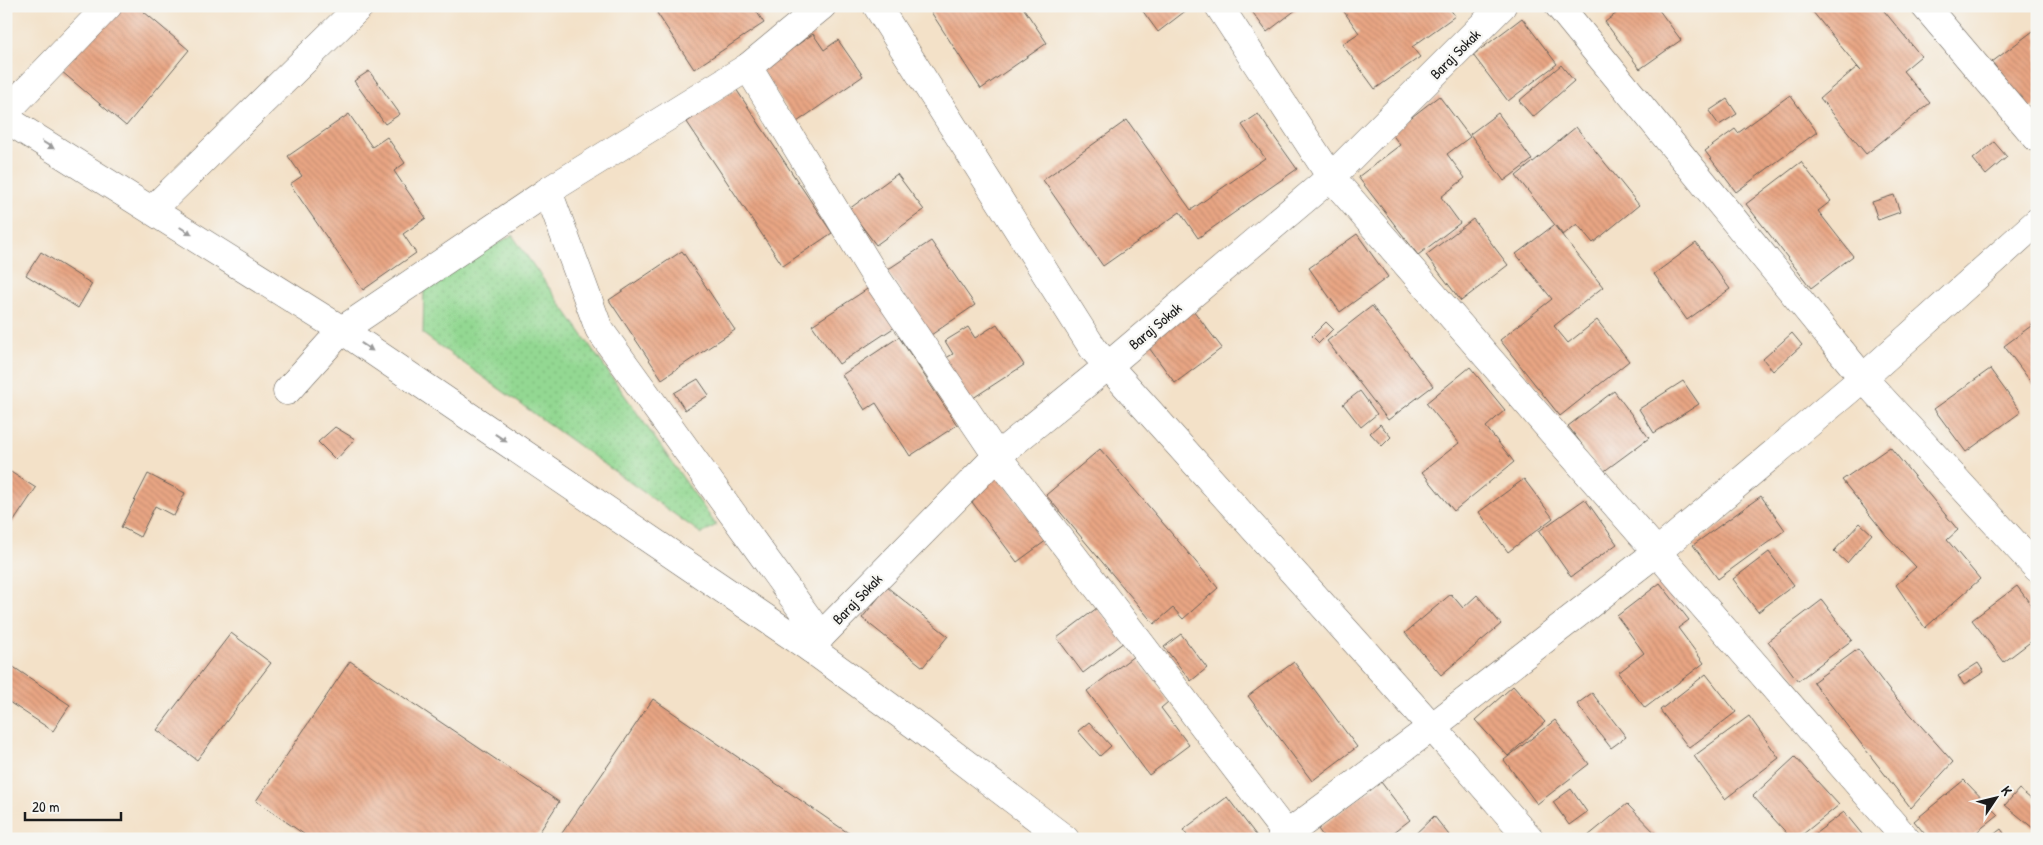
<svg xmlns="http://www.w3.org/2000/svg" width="2043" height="845" font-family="'Patrick Hand',sans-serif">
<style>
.park{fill:url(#park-dots);stroke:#587a57}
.building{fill:url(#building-back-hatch)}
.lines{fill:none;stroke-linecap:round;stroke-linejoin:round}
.minor-casing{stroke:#676158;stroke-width:29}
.minor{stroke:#fff;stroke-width:28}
.oneway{fill:#999}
.labels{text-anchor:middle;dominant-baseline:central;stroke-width:4.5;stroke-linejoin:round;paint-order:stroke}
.street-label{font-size:15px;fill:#1c1c1c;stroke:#f6f6f2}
</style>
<defs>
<pattern id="park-dots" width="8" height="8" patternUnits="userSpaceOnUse" patternTransform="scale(1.25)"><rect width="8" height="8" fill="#93d892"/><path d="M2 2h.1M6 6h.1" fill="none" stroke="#7eb97d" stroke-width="1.8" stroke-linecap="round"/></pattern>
<pattern id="building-back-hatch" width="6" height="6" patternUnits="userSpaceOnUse" patternTransform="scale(1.25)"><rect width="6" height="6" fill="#e8a583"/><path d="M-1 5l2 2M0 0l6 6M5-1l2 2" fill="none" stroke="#c68d71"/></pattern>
</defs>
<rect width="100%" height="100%" fill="#f6f6f2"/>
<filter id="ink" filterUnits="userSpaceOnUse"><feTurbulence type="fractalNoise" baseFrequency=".02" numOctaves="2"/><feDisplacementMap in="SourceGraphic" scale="10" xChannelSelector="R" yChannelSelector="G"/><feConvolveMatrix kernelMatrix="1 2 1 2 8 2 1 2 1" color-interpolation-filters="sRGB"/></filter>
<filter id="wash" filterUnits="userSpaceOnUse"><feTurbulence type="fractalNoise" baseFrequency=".0096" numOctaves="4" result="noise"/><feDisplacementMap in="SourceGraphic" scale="20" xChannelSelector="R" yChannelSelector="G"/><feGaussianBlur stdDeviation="1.12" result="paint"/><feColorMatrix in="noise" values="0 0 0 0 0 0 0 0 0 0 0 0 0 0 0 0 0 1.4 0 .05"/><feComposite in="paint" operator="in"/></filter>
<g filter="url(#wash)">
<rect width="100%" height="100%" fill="#f3e1c8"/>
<path class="park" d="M512,235L716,525L702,534L423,334L424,287Z"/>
<g id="blocks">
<g class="building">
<path d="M115,6H137L189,50L126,126L61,71Z"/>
<path d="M668,6H753L764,23L694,69L657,13Z"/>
<path d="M938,6H1022L1047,43L981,89L931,12Z"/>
<path d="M1139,6H1185L1188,9L1158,32Z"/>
<path d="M1248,6H1301L1267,32Z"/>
<path d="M1340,6H1448L1455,16L1412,47L1420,57L1375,89L1342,44L1359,33Z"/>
<path d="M1626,6H1656L1681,40L1640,69L1605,22Z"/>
<path d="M1808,6H1880L1921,56L1903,71L1930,103L1866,154L1820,98L1857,67L1861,71Z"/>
<path d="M1522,18L1557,64L1508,101L1473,55Z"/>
<path d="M2037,28V104L2028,110L1992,62Z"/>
<path d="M813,34L824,50L838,40L863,76L797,122L761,70Z"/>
<path d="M1561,65L1574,81L1533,117L1519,101Z"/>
<path d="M369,71L400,114L385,124L354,81Z"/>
<path d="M736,89L832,233L783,266L687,122Z"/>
<path d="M1790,95L1817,132L1736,192L1705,151L1735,129L1738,133Z"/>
<path d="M1439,96L1470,137L1447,154L1465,178L1441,197L1460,223L1418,255L1358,177L1400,145L1391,133Z"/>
<path d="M1727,99L1737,114L1719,125L1709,111Z"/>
<path d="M1498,113L1532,160L1504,181L1470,134Z"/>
<path d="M349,114L372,147L387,137L405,163L394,171L426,218L403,234L416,253L363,290L290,184L302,176L288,156Z"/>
<path d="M1258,114L1297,169L1198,238L1180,212L1103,266L1043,180L1127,120L1191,210L1265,158L1242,125Z"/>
<path d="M1576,127L1639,205L1593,243L1577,224L1563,235L1516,176Z"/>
<path d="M1994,142L2007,157L1986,175L1973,159Z"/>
<path d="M1801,162L1831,201L1818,211L1853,256L1811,288L1746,204Z"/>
<path d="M897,174L924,210L876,245L849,209Z"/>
<path d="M1894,195L1900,212L1878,220L1872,202Z"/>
<path d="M1473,219L1508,265L1461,301L1426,255Z"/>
<path d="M1554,225L1603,287L1554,326L1568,343L1597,320L1629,361L1560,416L1500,340L1552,299L1516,254Z"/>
<path d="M1357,234L1388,277L1340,312L1309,268Z"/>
<path d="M931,241L975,305L931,335L887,270Z"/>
<path d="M1696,243L1730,289L1687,320L1654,274Z"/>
<path d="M682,251L735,330L662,379L609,300Z"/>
<path d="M41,252L92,284L78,308L26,275Z"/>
<path d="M872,286L898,325L839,364L812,325Z"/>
<path d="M1190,306L1222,348L1175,383L1144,341Z"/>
<path d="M1372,306L1433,386L1388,420L1327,341Z"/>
<path d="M1326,322L1333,329L1319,343L1312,336Z"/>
<path d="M2035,323L2037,325V390L2004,346Z"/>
<path d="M997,324L1024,365L967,402L941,361L953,354L945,341L968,327L975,338Z"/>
<path d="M1792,333L1802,345L1773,371L1763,359Z"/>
<path d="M899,337L957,425L910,456L876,403L865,410L842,375Z"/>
<path d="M1470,367L1505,410L1486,427L1514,462L1454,511L1422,472L1459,443L1426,403Z"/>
<path d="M1990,369L2021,412L1966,452L1934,409Z"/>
<path d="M698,379L709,395L685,410L674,393Z"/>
<path d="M1683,381L1699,404L1654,433L1639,409Z"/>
<path d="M1360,391L1377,414L1361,427L1343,404Z"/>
<path d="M1614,391L1649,438L1603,472L1568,426Z"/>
<path d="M1380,424L1391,437L1382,446L1370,433Z"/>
<path d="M335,427L355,439L336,460L318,442Z"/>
<path d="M1890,447L1958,530L1947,540L1980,579L1925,628L1896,585L1916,567L1886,535L1842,480Z"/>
<path d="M1100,449L1218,588L1183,619L1173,608L1154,624L1046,495Z"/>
<path d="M6,469L36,488L10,527L6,525Z"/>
<path d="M995,472L1047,540L1017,562L966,494Z"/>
<path d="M148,474L185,493L174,516L155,506L140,537L121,527Z"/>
<path d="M1524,479L1553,518L1508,552L1479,512Z"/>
<path d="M1761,496L1785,530L1718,579L1693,545Z"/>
<path d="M1585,499L1617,544L1571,577L1539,531Z"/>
<path d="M1860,523L1872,534L1847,563L1834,551Z"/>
<path d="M1769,552L1794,585L1758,612L1733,579Z"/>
<path d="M1660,583L1689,620L1678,628L1704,663L1645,708L1618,673L1644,653L1617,616Z"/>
<path d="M2017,586L2037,613V637L2004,662L1972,620Z"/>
<path d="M887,587L948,636L923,667L862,618Z"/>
<path d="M1451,594L1463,608L1477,595L1501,624L1441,675L1405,633Z"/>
<path d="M1822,600L1852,640L1798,681L1768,641Z"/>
<path d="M1097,608L1124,642L1083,673L1057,638Z"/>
<path d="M231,633L271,663L197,760L157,730Z"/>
<path d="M1181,634L1207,668L1191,681L1164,647Z"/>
<path d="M1858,649L1889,690L1953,762L1911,808L1813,682Z"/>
<path d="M1134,656L1168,702L1161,708L1189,745L1149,775L1087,691Z"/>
<path d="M350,661L559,802L535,839H311L256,801Z"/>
<path d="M6,662L70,705L53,731L6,700Z"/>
<path d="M1294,662L1357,747L1312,781L1248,696Z"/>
<path d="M1978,663L1984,672L1964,685L1958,676Z"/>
<path d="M1706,674L1736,712L1689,748L1660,710Z"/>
<path d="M1513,686L1545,722L1508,756L1475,720Z"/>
<path d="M1592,693L1626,737L1611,748L1577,704Z"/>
<path d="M653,699L857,839H558Z"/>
<path d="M1749,716L1779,758L1725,799L1694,756Z"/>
<path d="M1555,720L1589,764L1537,804L1504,760Z"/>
<path d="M1089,722L1111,746L1100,756L1078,731Z"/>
<path d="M1795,757L1839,805L1797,839H1792L1753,796Z"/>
<path d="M1964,780L1998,815L1968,839H1929L1914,821Z"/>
<path d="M1381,782L1410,820L1385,839H1325L1318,829Z"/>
<path d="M1571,789L1587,812L1569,825L1553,802Z"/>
<path d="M2019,789L2037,804V826L2034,829L2005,805Z"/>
<path d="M1227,797L1259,839H1190L1183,830Z"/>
<path d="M1627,804L1661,839H1590L1588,836Z"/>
<path d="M1844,812L1866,839H1808Z"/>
<path d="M1434,816L1452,839H1410Z"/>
<path d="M2001,829L2008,839H1988Z"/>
</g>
</g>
</g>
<g filter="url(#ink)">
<use href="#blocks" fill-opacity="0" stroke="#676158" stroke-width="1"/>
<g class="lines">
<g class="minor-casing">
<g id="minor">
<path d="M877,6L1094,350L1432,727L1530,839"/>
<path d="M1219,6L1331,177L1906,839"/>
<path d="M1559,6L1863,378L2037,568"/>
<path d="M1925,6L2037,138"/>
<path d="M748,67L872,271L997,456L1290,839"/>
<path d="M6,112L108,6"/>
<path d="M6,119L342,330L811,649L919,728L1065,839"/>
<path d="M548,191L599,329L821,636"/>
<path d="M152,210L360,6"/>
<path d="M287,391L342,330L548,191L748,67L822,6"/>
<path d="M811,649L821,636L997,456L1109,365L1331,177L1502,6"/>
<path d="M1281,839L1432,727L1657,552L1863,378L2037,222"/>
</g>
</g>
<use href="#minor" class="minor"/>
</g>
<defs><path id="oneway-solid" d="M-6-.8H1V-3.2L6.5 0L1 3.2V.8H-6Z" transform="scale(1.25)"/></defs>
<g class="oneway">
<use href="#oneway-solid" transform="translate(48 145) rotate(32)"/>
<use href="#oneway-solid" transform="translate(186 231) rotate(32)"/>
<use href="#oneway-solid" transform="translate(367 347) rotate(34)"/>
<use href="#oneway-solid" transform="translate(501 438) rotate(34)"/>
</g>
</g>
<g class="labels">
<g class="street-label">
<text transform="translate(1455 54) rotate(-45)">Baraj Sokak</text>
<text transform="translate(1155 326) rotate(-40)">Baraj Sokak</text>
<text transform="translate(857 599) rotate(-46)">Baraj Sokak</text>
</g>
</g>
<rect width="2043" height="845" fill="none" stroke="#f6f6f2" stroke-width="25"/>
<g transform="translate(1996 798) rotate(55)" stroke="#f6f6f2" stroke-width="4" paint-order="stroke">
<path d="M0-4L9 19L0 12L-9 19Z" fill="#1c1c1c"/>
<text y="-8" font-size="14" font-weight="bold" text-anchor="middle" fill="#1c1c1c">K</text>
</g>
<path d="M25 812v8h96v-8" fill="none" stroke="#1c1c1c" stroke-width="2.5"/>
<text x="32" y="812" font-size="15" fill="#1c1c1c" stroke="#f6f6f2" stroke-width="4" paint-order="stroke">20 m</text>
</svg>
